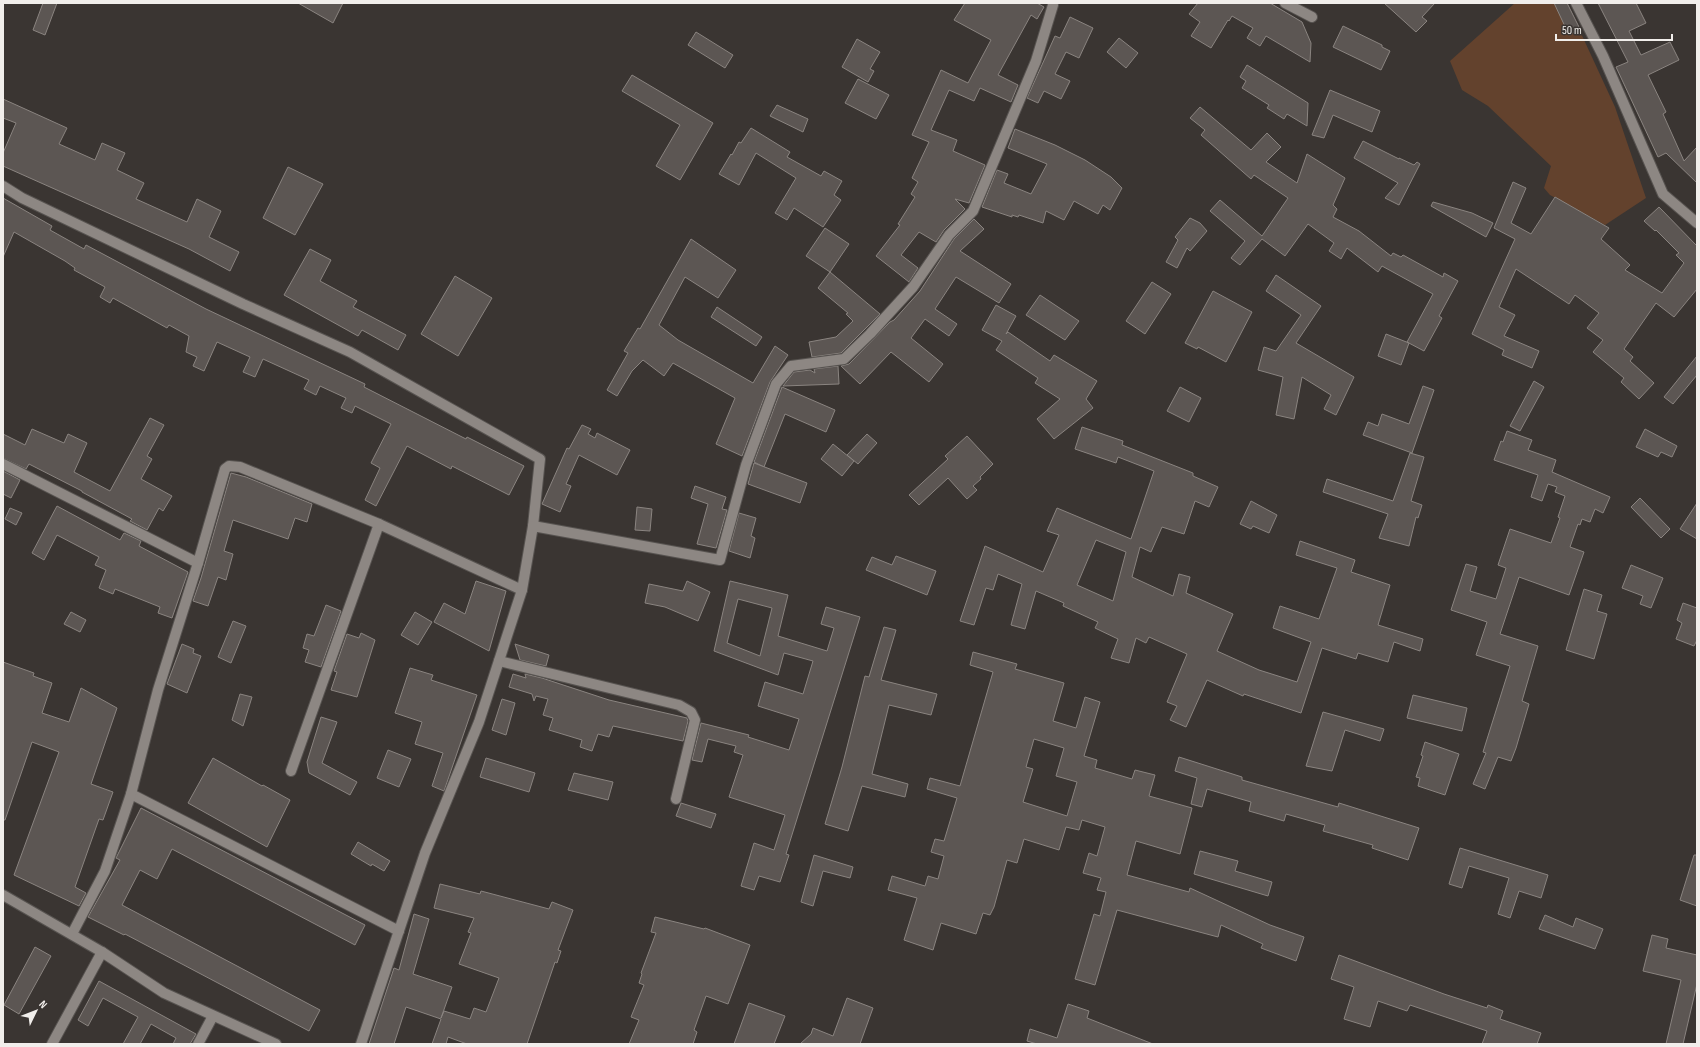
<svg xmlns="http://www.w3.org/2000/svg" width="1700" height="1047" font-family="'Sofia Sans Condensed',sans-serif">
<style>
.green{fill:#63422d}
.building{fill:#5c5653;stroke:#8a8480;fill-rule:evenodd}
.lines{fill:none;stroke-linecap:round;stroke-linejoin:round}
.minor-casing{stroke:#575350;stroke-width:12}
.tertiary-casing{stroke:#575350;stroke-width:12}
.minor{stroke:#8d8783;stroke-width:10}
.tertiary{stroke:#8d8783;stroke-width:10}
</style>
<rect width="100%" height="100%" fill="#3a3532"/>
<path class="green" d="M1515,3H1567L1615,107L1646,198L1605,225L1550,195L1544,188L1551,166L1488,106L1462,90L1450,61Z"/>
<g class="building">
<path d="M43,3H57L45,35L33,30Z"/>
<path d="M298,3H343L333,23Z"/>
<path d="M965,3H1037L1044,7L1037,19L1031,15L998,75L1018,85L1011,102L980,88L974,101L949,90L931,130L957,140L953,151L985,165L969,203L955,199L965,209L944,230L936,242L919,232L901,255L918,268L909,282L876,256L900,225L898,224L915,197L911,194L918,182L912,178L929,142L912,135L941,70L968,83L991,40L954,20Z"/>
<path d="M1198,3H1270L1302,22L1311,43L1310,62L1266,36L1260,46L1247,38L1253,28L1232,16L1229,21L1228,20L1211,48L1191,36L1200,22L1189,14Z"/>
<path d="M1384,3H1435L1422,17L1427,21L1416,32Z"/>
<path d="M1554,3H1567L1580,29L1569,35Z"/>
<path d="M1598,3H1636L1646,23L1629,31L1641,55L1670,42L1679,60L1648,75L1666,112L1663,114L1684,161L1697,147V183L1666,153L1658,157L1616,67L1628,62Z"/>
<path d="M1070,17L1093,28L1079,58L1066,52L1055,74L1070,81L1061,99L1044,91L1038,103L1027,98L1055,36L1060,38Z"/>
<path d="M1343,26L1382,45V47L1390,51L1381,70L1333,47Z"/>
<path d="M696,32L733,55L725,68L688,45Z"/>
<path d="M1119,38L1138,53L1126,68L1107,52Z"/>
<path d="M857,39L880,52L870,69L874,71L868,82L842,67Z"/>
<path d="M1247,65L1308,103L1307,126L1287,114L1284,119L1267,108L1269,105L1242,88L1246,81L1240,77Z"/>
<path d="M632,75L713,123L680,180L656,166L680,125L622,91Z"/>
<path d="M858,79L889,95L876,119L845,103Z"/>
<path d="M1330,90L1380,111L1372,132L1333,115L1324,138L1312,135Z"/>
<path d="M3,99L67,128L59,144L95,160L102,143L125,153L117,170L144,183L136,199L187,222L197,199L221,211L209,237L239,252L230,271L189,249L3,166V153L16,123L3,118Z"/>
<path d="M777,105L808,119L803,132L770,116Z"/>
<path d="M1200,107L1251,150L1267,133L1281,147L1266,162L1297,183L1307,154L1345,178L1333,205L1337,209L1333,217L1359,231L1391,256L1393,253L1401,257L1403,255L1443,277L1444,273L1458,281L1439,316L1442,318L1424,351L1407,342L1433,294L1382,266L1378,272L1347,248L1341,259L1329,251L1334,243L1308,224L1285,256L1262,239L1240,265L1231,258L1245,241L1210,211L1220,200L1262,236L1288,198L1254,175L1251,179L1201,135L1205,130L1190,118Z"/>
<path d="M751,128L790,152L787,157L821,176L824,171L842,181L834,195L841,200L823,227L794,208L787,220L775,213L796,178L756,153L739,185L719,174L731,154L732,155L739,142L741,143Z"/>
<path d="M1015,129L1055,145L1085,160L1111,177L1122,188L1110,210L1103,205L1098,214L1074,201L1064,220L1046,211L1043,223L1019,215L1018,217L1012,215V217L982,207L997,170L1008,174L1004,183L1031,194L1047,164L1008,148Z"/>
<path d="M1363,141L1399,159V158L1414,165L1417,162L1420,164L1399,205L1385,198L1398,183L1354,158Z"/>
<path d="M288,167L323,184L295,235L263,218Z"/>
<path d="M1513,182L1526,188L1511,223L1531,234L1555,197L1609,228L1601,239L1630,265L1625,270L1662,293L1684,263L1676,255L1679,253L1656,230L1655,231L1644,221L1659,207L1697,246V289L1674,317L1656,303L1624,349L1633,357L1630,361L1654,383L1639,399L1621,382L1624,378L1593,352L1603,340L1587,328L1599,313L1575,295L1569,304L1516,269L1499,307L1515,315L1504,336L1539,351L1532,368L1502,355L1504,350L1472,334L1515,239L1494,228Z"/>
<path d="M3,198L52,226L50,230L84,249L86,245L206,309L365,384L364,387L466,439L467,437L524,466L509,495L452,466L451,469L407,446L376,506L365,500L380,468L371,463L391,424L355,406L352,413L341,408L346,398L320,386L316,395L304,389L309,380L263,359L255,377L243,372L250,357L217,342L204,371L193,366L197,357L186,352L189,336L169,325L167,328L113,298L110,303L100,297L105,287L74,270L75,268L65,261L14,232L3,257Z"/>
<path d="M1433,202L1472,213L1493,223L1486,237L1431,206Z"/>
<path d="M1190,218L1200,223L1207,231L1190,251L1187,248L1177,268L1166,262L1178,240L1175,237Z"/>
<path d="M974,219L984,229L960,251L1011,284L999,303L956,277L935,309L957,324L949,336L925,319L911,338L943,364L929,382L891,352L860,384L841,366L849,364L890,322L894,320L920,291L954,239Z"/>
<path d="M825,228L849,244L830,272L806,256Z"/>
<path d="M691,239L736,270L718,298L685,277L659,325L678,340L753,383L775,346L788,355L770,382L742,456L716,444L735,398L673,363L664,376L643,360L632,371L617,396L607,390L628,353L624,351L638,328L640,329Z"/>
<path d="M310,249L331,260L320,281L357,301L353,307L406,335L398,350L362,330L358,336L284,295Z"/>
<path d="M830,272L880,314L841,353L812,357L809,342L836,337L853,321L846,314L848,313L818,288Z"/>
<path d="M1276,275L1321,306L1296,343L1354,377L1336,415L1324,409L1331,395L1302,377L1294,419L1276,415L1283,377L1258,370L1264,347L1276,351L1301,315L1266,291Z"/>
<path d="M455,276L492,298L458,356L421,334Z"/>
<path d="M1152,282L1171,294L1145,334L1126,321Z"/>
<path d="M1213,291L1252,312L1226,362L1198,347L1197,349L1185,343Z"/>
<path d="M1040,295L1079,321L1065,340L1026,315Z"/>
<path d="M996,305L1016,316L1006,334L1008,332L1050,361L1054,355L1097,381L1086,399L1093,408L1054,439L1037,419L1060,399L1035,383L1038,378L996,350L1002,341L982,330Z"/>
<path d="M717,307L762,337L756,346L711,317Z"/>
<path d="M1386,334L1409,343L1401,365L1378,356Z"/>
<path d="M1697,356V375L1673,404L1664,397Z"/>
<path d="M838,366L839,384L783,386L794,372L810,370L815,373L814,369Z"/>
<path d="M1534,381L1544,387L1520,431L1510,426Z"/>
<path d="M1423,386L1434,390L1412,453L1363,435L1368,422L1378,426L1382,414L1409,424Z"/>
<path d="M782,387L835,410L826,432L785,414L764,467L754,462Z"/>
<path d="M1180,387L1201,398L1189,422L1167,411Z"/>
<path d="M150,418L164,425L147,456L152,459L141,479L172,496L163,511L159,508L147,530L130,521L132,519L82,492V491L29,464L26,469L3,458V434L25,445L32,429L64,443L68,434L87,443L74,472L110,491Z"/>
<path d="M582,425L591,429L588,434L595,438L597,433L630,450L617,475L579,455L566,484L571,486L560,512L542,504L567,448L569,449Z"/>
<path d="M1082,427L1123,441L1122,445L1193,473V476L1218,487L1209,507L1195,501L1184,534L1162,527L1151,552L1140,547L1132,577L1173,596L1179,574L1190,577L1186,593L1233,614L1217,651L1259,670L1297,682L1311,642L1273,628L1280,606L1319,619L1337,568L1296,555L1300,541L1355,560L1351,572L1390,585L1378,625L1423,639L1420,651L1394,642L1388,662L1358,653L1356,659L1322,648L1301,713L1244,694L1243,696L1207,680L1186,727L1170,720L1177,706L1167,702L1187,654L1149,637L1146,643L1136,638L1129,663L1111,658L1118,639L1095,628L1098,622L1063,606L1064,603L1036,591L1025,629L1011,625L1022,584L998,574L993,590L986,588L974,625L960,621L985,546L1043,572L1059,535L1047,531L1057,508L1131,539L1154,471L1118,457L1116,463L1075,449ZM1096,540L1126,552L1113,601L1077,585Z"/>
<path d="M1645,429L1677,446L1672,457L1661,452L1658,457L1636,447Z"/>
<path d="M1507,431L1532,440L1528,450L1556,460L1552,472L1610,497L1603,513L1595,509L1590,522L1582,519L1580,525L1578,524L1570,547L1584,552L1569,595L1519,577L1500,634L1538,646L1522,701L1529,704L1516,748L1511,761L1498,757L1485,789L1473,784L1486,753L1483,752L1510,666L1476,655L1487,622L1451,610L1466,564L1477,567L1470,591L1496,599L1506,568L1498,565L1510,529L1551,543L1560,518L1558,517L1565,496L1555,492L1557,487L1548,484L1542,501L1531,497L1538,475L1494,460L1501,441L1503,442Z"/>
<path d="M867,434L877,443L858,464L847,455Z"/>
<path d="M967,436L993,464L980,477L981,479L973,486L977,490L967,499L948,478L919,505L909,495L948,459L945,456Z"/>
<path d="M833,444L854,461L842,476L821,459Z"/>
<path d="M1410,453L1424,457L1411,501L1422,505L1418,518L1416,517L1409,546L1379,538L1388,514L1323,492L1327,479L1393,501Z"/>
<path d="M754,463L807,483L800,503L748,484Z"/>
<path d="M3,471L20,480L11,498L3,494Z"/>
<path d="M231,473L246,477L312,504L307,522L295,518L288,539L233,520L224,551L233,554L230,565L226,580L218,577L208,606L193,601L201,578Z"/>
<path d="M695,486L726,497L722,509L727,510L716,548L697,544L708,504L691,498Z"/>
<path d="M1640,498L1670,529L1661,538L1631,507Z"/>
<path d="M1251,501L1277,515L1269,533L1253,526L1251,529L1240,524Z"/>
<path d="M1697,503V539L1680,529Z"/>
<path d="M57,506L120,540L124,533L141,541L139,546L188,572L172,618L158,613L160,607L115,589L113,594L99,588L106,570L95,565L99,557L57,535L44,560L32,553Z"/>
<path d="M637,507L652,509L650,531L635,530Z"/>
<path d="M10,508L22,513L16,525L5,519Z"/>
<path d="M739,513L756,518L751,536L755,538L750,558L729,551Z"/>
<path d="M896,556L936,571L927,595L866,570L872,557L892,565Z"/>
<path d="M1631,565L1663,578L1651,608L1640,604L1643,596L1622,588Z"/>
<path d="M476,581L506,591L489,651L434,622L444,603L465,614Z"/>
<path d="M687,581L710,592L698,621L665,607L645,603L649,584L683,591Z"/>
<path d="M730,581L788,595L778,636L827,651L834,628L821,624L826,607L860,617L786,854L789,855L780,882L759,876L754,890L741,886L754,843L774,850L785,815L729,797L743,755L734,752L736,746L708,739L702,762L692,760L701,723L749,735L748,737L789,750L799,719L758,706L765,682L803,694L813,661L784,653L778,675L714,651ZM738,599L772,608L760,656L727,643Z"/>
<path d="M1584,589L1602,595L1597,611L1607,614L1594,659L1566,650Z"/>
<path d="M1683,603L1697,608V640L1694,646L1676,639L1682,623L1677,620Z"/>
<path d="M326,605L341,611L321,667L305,662L309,650L303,648L307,634L314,636Z"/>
<path d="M71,612L86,620L80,632L64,624Z"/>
<path d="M415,612L432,622L418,645L401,635Z"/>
<path d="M233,621L246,626L231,663L218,657Z"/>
<path d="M884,627L896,630L881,680L937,694L931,715L889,705L872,774L908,784L905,797L862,786L848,831L825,824L842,767L865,676L869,677Z"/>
<path d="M361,633L375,640L357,697L331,690L337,672L334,671L347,634L359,638Z"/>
<path d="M182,644L194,649L193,653L201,656L187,693L167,684Z"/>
<path d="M515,644L549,655L546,666L520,660Z"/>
<path d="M973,652L1017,664L1015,669L1064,683L1053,721L1076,728L1085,697L1100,702L1084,756L1097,760L1095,768L1132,779L1135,770L1155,775L1149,796L1192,808L1180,854L1136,841L1127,875L1189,892L1190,888L1270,925L1304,937L1296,961L1261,948L1263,944L1221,925L1218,937L1117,910L1095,985L1075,979L1094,914L1100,916L1106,892L1097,890L1101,878L1083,873L1089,853L1097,856L1105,827L1082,820L1079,830L1066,827L1059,850L1024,839L1017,863L1007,860L994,907L990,915L983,913L976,934L941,923L933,950L904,940L917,898L888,890L892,876L925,886L928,876L938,879L944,856L931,852L935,839L944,841L957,798L927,789L930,778L960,786L993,672L970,665ZM1034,739L1064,748L1056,776L1077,782L1067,816L1023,802L1033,769L1026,767Z"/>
<path d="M3,662L34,673L33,676L52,683L42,713L69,722L81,688L117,708L91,784L113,792L103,820L99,819L75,887L86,893L79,906L14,875L59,752L32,742L5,820H3Z"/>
<path d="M410,668L433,675L431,680L477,695L444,791L432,786L443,753L415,744L422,722L395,713Z"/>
<path d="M513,674L526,678L525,674L542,678L609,700L687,718L688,721L683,741L613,726L609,737L598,734L592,751L580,747L582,740L549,730L553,718L543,715L548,699L536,696L534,701L532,694L509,687Z"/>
<path d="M240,694L252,697L243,726L232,720Z"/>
<path d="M1413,695L1467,708L1462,731L1407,718Z"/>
<path d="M502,699L515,703L506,735L492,730Z"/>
<path d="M1323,712L1384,729L1380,741L1345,730L1332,771L1306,766Z"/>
<path d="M321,717L337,722L322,763L357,782L350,795L309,773L307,762Z"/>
<path d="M1425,742L1459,754L1445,795L1418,786L1420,778L1416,777L1423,756L1421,755Z"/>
<path d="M388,750L411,759L399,787L377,778Z"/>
<path d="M1179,757L1242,777V780L1338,807L1339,803L1419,828L1408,860L1372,848L1373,845L1323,831L1325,825L1286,814L1284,821L1249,811L1251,802L1207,789L1202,807L1191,804L1197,778L1175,771Z"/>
<path d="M213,758L262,786L263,785L290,800L267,847L188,803Z"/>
<path d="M486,758L535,773L529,792L480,777Z"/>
<path d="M574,773L613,782L608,800L568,790Z"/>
<path d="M681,803L716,814L711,828L676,816Z"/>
<path d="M141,808L365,925L355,945L172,849L157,879L140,870L122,905L320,1010L309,1031L125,934L124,935L88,917L120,860L116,858Z"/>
<path d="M358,842L390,861L384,871L372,864L371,866L351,854Z"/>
<path d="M1460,848L1548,875L1541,898L1519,891L1510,918L1498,914L1509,878L1469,866L1462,888L1449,884Z"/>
<path d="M1200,851L1238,861L1235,871L1272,882L1268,896L1194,874Z"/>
<path d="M814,855L853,867L850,878L823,871L813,906L801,902Z"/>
<path d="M1694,855H1697V906L1680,900Z"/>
<path d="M440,884L480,894L481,891L549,909L552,902L573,910L558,950L561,951L557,963L555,962L527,1044H467L448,1037L446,1044H432L441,1019L406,1007L394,1044H369L394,968L399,970L414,914L429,919L413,974L452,987L441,1018L444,1011L470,1019L474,1008L486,1012L499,978L459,964L471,933L468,932L474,918L434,908Z"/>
<path d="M1545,915L1573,927L1576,918L1603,929L1595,949L1539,929Z"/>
<path d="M655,917L704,929L705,928L750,945L728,1004L706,996L694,1030L697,1032L693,1044H629L639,1020L631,1017L644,985L639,983L642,974L641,973L656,933L651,932Z"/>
<path d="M1652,935L1668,939L1666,948L1697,955V984L1683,1044H1666L1681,980L1643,971Z"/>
<path d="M35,947L51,956L19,1014L4,1005Z"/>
<path d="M1339,955L1444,994L1487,1008L1488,1005L1503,1011L1500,1019L1541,1033L1537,1044H1482L1487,1031L1410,1005L1407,1011L1378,1001L1370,1027L1344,1019L1354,987L1331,979Z"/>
<path d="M99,981L196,1034L190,1044H173L176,1038L151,1024L140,1044H123L138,1017L103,998L88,1026L78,1020Z"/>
<path d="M847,998L873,1008L860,1044H800L811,1034L813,1028L833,1036Z"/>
<path d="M749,1003L785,1016L774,1044H734Z"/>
<path d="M1068,1004L1089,1011L1087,1018L1153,1044H1037L1027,1041L1030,1029L1057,1038Z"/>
</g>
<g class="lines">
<g class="minor-casing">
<g id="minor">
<path d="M1285,3L1312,17"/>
<path d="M1576,3L1603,56L1663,194L1697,223"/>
<path d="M3,186L22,198L243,304L350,352L540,459L533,526"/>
<path d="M3,464L198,563"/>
<path d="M499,661L679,705L691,712L695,720L676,799"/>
<path d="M291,771L379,524"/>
<path d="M131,794L399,931"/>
<path d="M72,934L105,871L131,794L158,690L198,563L225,469L229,466L240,467L379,524L522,590"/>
<path d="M52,1044L102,952"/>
<path d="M198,1044L213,1016"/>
<path d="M361,1044L425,853L479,722L522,590L533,526L720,560L746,465L776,384L791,366L844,359L870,334L913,287L949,235L973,211L1036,61L1053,5"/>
</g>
</g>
<g class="tertiary-casing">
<path id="tertiary" d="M3,895L102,952L164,993L276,1044"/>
</g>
<use href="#minor" class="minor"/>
<use href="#tertiary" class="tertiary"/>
</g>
<rect width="1700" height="1047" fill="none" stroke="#f1eeeb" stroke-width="8"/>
<g transform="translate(36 1011) rotate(47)" stroke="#3a3532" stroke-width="3" paint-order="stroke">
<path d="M0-3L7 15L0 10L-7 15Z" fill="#f1eeeb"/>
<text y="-6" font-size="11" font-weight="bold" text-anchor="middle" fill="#f1eeeb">N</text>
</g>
<path d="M1556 34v6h116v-6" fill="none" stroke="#f1eeeb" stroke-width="2"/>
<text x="1562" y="34" font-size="12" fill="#f1eeeb" stroke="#3a3532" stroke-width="3" paint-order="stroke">50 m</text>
</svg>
